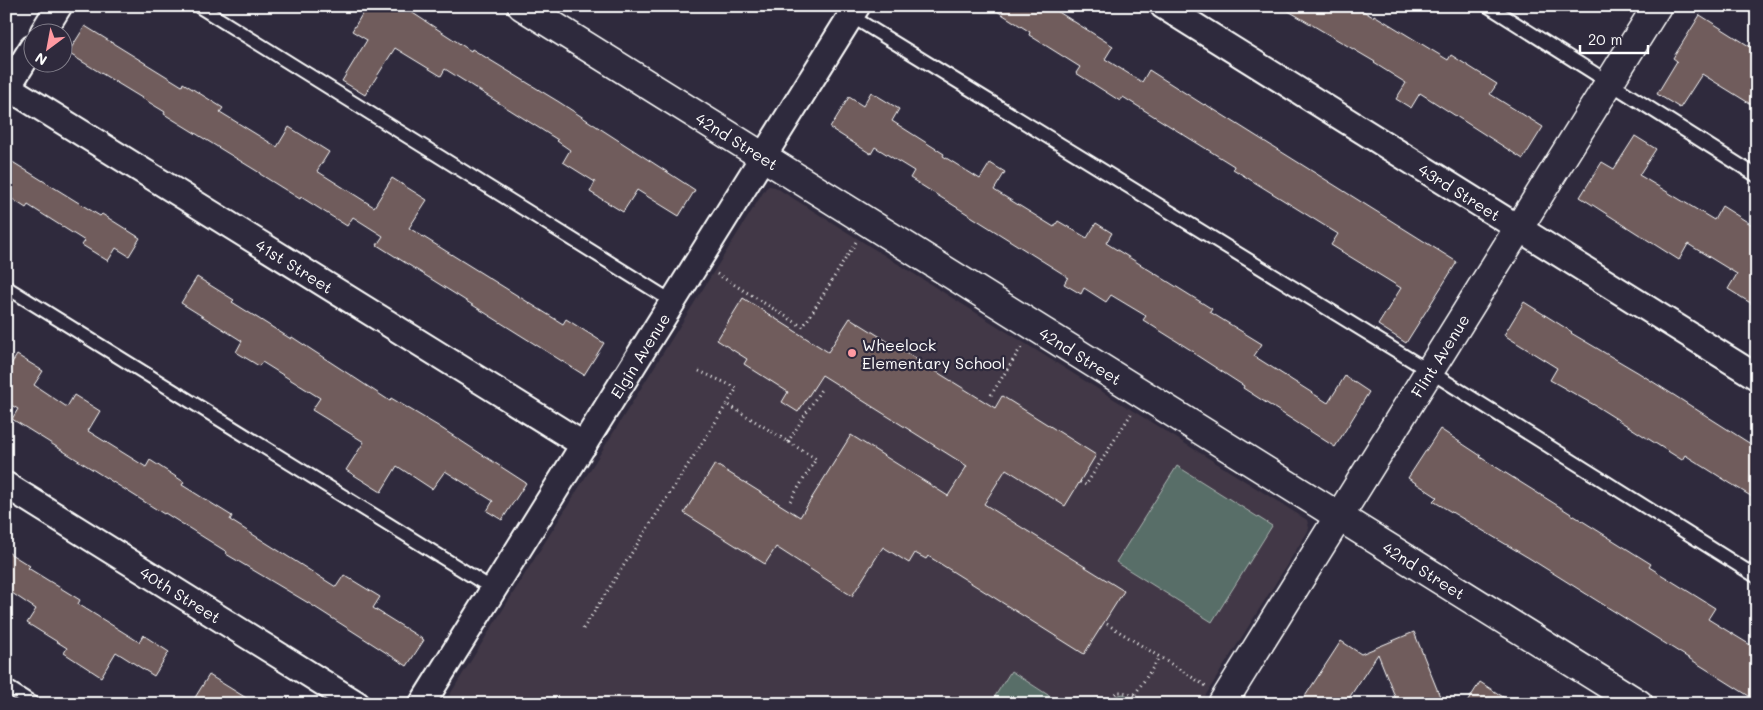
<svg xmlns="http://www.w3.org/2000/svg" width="1763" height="710" font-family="Mali,sans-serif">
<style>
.built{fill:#423946}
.green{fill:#596e68;stroke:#acb6b4}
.building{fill:#6f5c5c;stroke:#fff}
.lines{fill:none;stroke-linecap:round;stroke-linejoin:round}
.service-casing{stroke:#fff;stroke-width:16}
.minor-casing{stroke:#fff;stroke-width:29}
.tertiary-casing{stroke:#fff;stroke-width:31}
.path{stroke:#fff;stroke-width:3;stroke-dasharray:1 4;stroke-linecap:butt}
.service{stroke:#2f2a3d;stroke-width:12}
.minor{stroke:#2f2a3d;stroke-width:25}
.tertiary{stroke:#2f2a3d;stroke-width:28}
.poi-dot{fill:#ff9aa2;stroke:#2f2a3d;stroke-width:2}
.labels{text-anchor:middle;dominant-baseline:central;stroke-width:4.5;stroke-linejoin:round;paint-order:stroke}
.street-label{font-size:16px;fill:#fff;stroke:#2f2a3d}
.poi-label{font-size:16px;fill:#fff;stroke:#2f2a3d;text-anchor:start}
</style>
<rect width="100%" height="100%" fill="#2f2a3d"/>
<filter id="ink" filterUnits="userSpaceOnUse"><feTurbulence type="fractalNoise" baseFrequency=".02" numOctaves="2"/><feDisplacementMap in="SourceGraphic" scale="10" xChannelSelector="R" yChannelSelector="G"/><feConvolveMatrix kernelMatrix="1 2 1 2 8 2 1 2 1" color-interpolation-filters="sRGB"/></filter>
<g filter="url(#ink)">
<path class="built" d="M769,186L775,187L1307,520L1309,528L1308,531L1200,704H444L766,188Z"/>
<g class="green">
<path d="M1177,466L1272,526L1212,622L1116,562Z"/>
<path d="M1011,671L1062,704H990Z"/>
<path d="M1123,694L1134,698L1138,704H1108L1113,697Z"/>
</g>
<g class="building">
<path d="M367,6H402L471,51L472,49L559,102L695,190L679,216L637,190L623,212L590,192L595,182L563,162L570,150L557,141L558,140L445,69L441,76L395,48L365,95L342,81L367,40L352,31Z"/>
<path d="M989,6H1049L1113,46L1105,59L1142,82L1149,70L1204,105L1205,104L1457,262L1406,343L1378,325L1401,288L1331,245L1338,234L1233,169L1234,166L1123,97L1120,101L1076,73L1080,67L1029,35L1030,32Z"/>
<path d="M1280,6H1355L1373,17L1374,15L1448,60L1451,55L1497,84L1490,94L1543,127L1523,159L1420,93L1411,108L1396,99L1406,83L1374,63L1375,62Z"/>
<path d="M1700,15L1757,51V108L1702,74L1680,108L1657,94L1677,61L1673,58Z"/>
<path d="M85,26L182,86L183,83L223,108L220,112L277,147L289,127L329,152L317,171L374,207L392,178L427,200L409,228L563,324L566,319L604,343L584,375L377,245L383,236L353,217L347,226L301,197L300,199L260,174V173L164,114L165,112L68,53Z"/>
<path d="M871,92L899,109L892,121L944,154L943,156L980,179L990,163L1005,172L994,190L1054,227L1058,221L1087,238L1096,223L1112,233L1106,243L1212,309L1210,312L1262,344L1254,356L1328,403L1345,376L1369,392L1335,447L1243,388L1244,386L1193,353L1194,352L1143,320L1146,316L1111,295L1106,302L1084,288L1081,294L1064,284L1068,277L910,178L914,171L875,147L871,154L830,128L849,97L863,106Z"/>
<path d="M1635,136L1656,149L1639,175L1714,220L1722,206L1757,228V307L1728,289L1737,274L1688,244L1679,260L1580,197L1602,162L1614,169Z"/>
<path d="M6,158L100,216L102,214L140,238L129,256L116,248L108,261L82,245L85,241L28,205L26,208L6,195Z"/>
<path d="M197,277L234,300L232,302L291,339L292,337L390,401L391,398L438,426L526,483L502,520L487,511L493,501L445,471L432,489L397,466L381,492L346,470L364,442L312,410L320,398L262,362L259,366L236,352L242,341L181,303Z"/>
<path d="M743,298L828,352L850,318L995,408L1002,396L1096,455L1065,506L1006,469L984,504L1124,591L1084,654L928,556L926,559L915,553L909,563L883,547L852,596L776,547L765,564L684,513L715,464L800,517L851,435L948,496L967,466L822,375L798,412L782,402L788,392L744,364L747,359L717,340Z"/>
<path d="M1524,302L1572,332L1571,333L1639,373L1757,448V500L1685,455L1682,460L1596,406L1550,380L1557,368L1504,335Z"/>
<path d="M17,355L43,371L34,385L67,407L74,395L100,411L88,431L146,467L150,460L184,482L182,485L232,516L230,520L336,587L344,575L380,597L373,608L424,640L407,666L310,604L226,554L227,552L165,513L164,514L12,419L18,409L6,402V372Z"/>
<path d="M1440,429L1481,456L1480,457L1651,564L1649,567L1715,608L1708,619L1757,649V701L1529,558L1433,501L1437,497L1408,478Z"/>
<path d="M6,551L30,566L28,568L80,600L78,604L139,642L143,635L169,652L154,676L116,652L101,677L64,653L67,648L27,623L36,609L6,589Z"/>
<path d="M1414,632L1443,704H1398L1378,654L1345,704H1300L1341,641L1361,654Z"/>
<path d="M209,675L256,704H191Z"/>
<path d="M1480,682L1514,704H1466Z"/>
</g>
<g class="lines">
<g class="service-casing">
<g id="service">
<path d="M198,6L673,302"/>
<path d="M1488,6L1757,176"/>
<path d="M851,16L1429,371L1757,577"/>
<path d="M6,287L493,589"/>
<path d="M6,686L34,704"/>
</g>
</g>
<g class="minor-casing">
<g id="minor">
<path id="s1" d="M1163,6L1757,377"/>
<path d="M43,32L59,6"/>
<path id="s2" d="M6,86L584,445"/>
<path d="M6,90L32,48"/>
<path id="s3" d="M6,485L357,704"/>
<path id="s4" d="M422,704L857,6"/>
</g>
</g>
<g class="tertiary-casing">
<g id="tertiary">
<path id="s5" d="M522,6L1639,704"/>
<path id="s6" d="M1222,704L1657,6"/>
</g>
</g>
<g class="path">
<path d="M717,274L803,327L856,242"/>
<path d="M699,371L737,388L727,404"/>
<path d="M991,395L1022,346"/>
<path d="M788,442L822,388"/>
<path d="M1080,482L1086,485L1131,414"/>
<path d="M1107,624L1206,686"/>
<path d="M583,629L727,404L816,459L789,503"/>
<path d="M1135,694L1160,657"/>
<path d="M1104,704L1117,692C1129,692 1136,694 1143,704"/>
</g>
<use href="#service" class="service"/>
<use href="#minor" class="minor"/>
<use href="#tertiary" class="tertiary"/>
</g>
</g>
<circle class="poi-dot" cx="852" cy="353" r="5"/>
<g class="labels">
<g class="street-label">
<text stroke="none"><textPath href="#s5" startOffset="254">42nd Street</textPath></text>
<text stroke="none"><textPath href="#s1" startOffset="350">43rd Street</textPath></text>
<text stroke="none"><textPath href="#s2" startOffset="340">41st Street</textPath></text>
<text stroke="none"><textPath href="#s4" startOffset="411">Elgin Avenue</textPath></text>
<text stroke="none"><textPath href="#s5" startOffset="659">42nd Street</textPath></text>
<text stroke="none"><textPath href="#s6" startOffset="411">Flint Avenue</textPath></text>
<text stroke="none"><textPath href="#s5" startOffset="1064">42nd Street</textPath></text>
<text stroke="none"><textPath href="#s3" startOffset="206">40th Street</textPath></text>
</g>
<g class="poi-label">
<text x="862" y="344">Wheelock<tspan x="862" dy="18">Elementary School</tspan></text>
</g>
</g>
<rect width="1763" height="710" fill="none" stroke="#2f2a3d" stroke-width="25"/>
<rect x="12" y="12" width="1738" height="685" fill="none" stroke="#fff" stroke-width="2" filter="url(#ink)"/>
<g transform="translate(48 48) rotate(212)"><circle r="24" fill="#2f2a3d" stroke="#827f8b"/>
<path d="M0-4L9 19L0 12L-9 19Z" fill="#ff9aa2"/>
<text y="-8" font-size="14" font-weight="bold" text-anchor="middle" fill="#ffffff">N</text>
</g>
<path d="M1580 45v8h68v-8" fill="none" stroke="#ffffff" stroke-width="2.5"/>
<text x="1588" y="45" font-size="15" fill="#ffffff" stroke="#2f2a3d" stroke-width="4" paint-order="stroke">20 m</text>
</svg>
